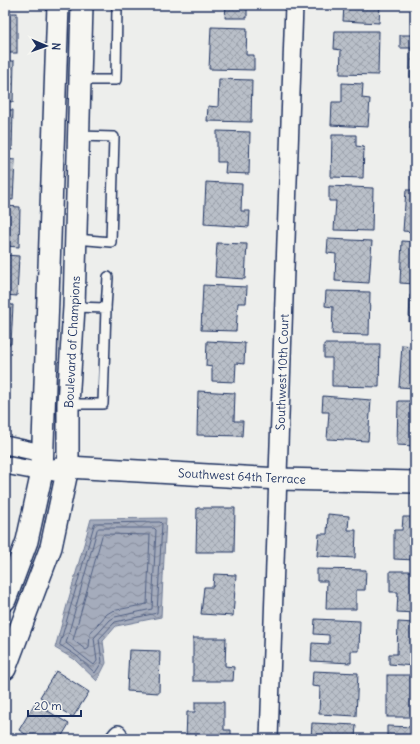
<svg xmlns="http://www.w3.org/2000/svg" width="420" height="744" font-family="Delius,sans-serif">
<style>
.water{fill:url(#water-waves);stroke:#6e7a96}
.lines{fill:none;stroke-linecap:round;stroke-linejoin:round}
.shore{stroke:#526184;stroke-width:1}
.building{fill:url(#building-cross-hatch);stroke:#1b2f5e}
.service-casing{stroke:#1b2f5e;stroke-width:12}
.minor-casing{stroke:#1b2f5e;stroke-width:20}
.tertiary-casing{stroke:#1b2f5e;stroke-width:24}
.service{stroke:#f6f6f2;stroke-width:9}
.minor{stroke:#f6f6f2;stroke-width:17}
.tertiary{stroke:#f6f6f2;stroke-width:21}
.labels{text-anchor:middle;dominant-baseline:central;stroke-width:3;stroke-linejoin:round;paint-order:stroke}
.street-label{font-size:12px;fill:#1b2f5e;stroke:#f6f6f2}
</style>
<defs>
<pattern id="water-waves" width="16" height="10" patternUnits="userSpaceOnUse"><rect width="16" height="10" fill="#a5acbc"/><path d="M0 5q4-4 8 0t8 0" fill="none" stroke="#868c9c"/></pattern>
<pattern id="building-cross-hatch" width="8" height="8" patternUnits="userSpaceOnUse"><rect width="8" height="8" fill="#b9bfc8"/><path d="M0 0l8 8M0 8l8-8" fill="none" stroke="#9ea4ae"/></pattern>
</defs>
<rect width="100%" height="100%" fill="#edeeec"/>
<filter id="ink" filterUnits="userSpaceOnUse"><feTurbulence type="fractalNoise" baseFrequency=".025" numOctaves="2"/><feDisplacementMap in="SourceGraphic" scale="8" xChannelSelector="R" yChannelSelector="G"/><feConvolveMatrix kernelMatrix="1 2 1 2 8 2 1 2 1" color-interpolation-filters="sRGB"/></filter>
<g filter="url(#ink)">
<path class="water" d="M166,518L161,617L116,626L103,641L106,663L97,681L74,659L55,648L91,519Z"/>
<g class="lines">
<g class="shore">
<path d="M95,523L160,522L162,524L157,613L115,622L99,639L102,662L95,673L77,656L60,645Z"/>
<path d="M99,528H154L156,530L152,609L115,617L110,620L94,638L97,661L94,665L66,643L97,530Z"/>
<path d="M104,534L150,535L147,604L112,611L107,614L90,633L89,648L86,650L73,640L102,536Z"/>
</g>
</g>
<g class="building">
<path d="M226,5H247V18H225Z"/>
<path d="M344,5H380L379,23L343,21Z"/>
<path d="M412,5H415V23H411Z"/>
<rect x="5" y="13" width="12" height="40"/>
<path d="M211,27L247,28L246,55H254V70L209,69Z"/>
<path d="M335,31H379L378,75L340,74L341,50L334,49Z"/>
<path d="M400,35H415V77H410L411,48H400Z"/>
<path d="M5,61H14L13,102L5,101Z"/>
<path d="M219,79L252,80L251,122L207,121L208,106L218,107Z"/>
<path d="M342,83L363,84L362,98L370,99L368,127L331,125L332,102H342Z"/>
<path d="M413,85H415V128H410Z"/>
<path d="M5,110H13L12,150H5Z"/>
<path d="M217,131L250,132L249,174L225,173L226,162H217Z"/>
<path d="M332,135H356V146L364,147L363,178L331,177Z"/>
<path d="M413,136H415V180H411Z"/>
<path d="M5,159L15,160L13,200L5,199Z"/>
<path d="M206,182L242,184L241,211H250L249,227L204,224Z"/>
<path d="M329,186L373,188L372,231L334,230L336,201H329Z"/>
<path d="M406,190H415V232L403,231Z"/>
<path d="M5,206L20,207L19,247L5,246Z"/>
<path d="M328,239L372,241L369,283L335,281L336,254L327,253Z"/>
<path d="M402,241L415,242V284L400,283Z"/>
<path d="M217,243L247,244L245,279L215,277Z"/>
<path d="M5,255L19,256L17,296L5,295Z"/>
<path d="M203,285L247,287L246,303H238L236,331L201,330Z"/>
<path d="M326,291L370,292L369,335L332,334L333,307L325,306Z"/>
<path d="M410,295L415,296V322H409Z"/>
<path d="M5,304L13,305L11,344H5Z"/>
<path d="M207,341L245,343L244,364L236,363L235,382L212,381V367L206,366Z"/>
<path d="M324,344H380L379,387L332,386V358H324Z"/>
<path d="M402,345L415,346V388L399,387Z"/>
<path d="M5,351H8L7,392H5Z"/>
<path d="M198,391L235,393L234,421H243L242,436L197,435Z"/>
<path d="M323,396L371,400L368,441L327,439L329,412H322Z"/>
<path d="M398,401H415V446L397,445Z"/>
<path d="M197,508H235L234,552H196Z"/>
<path d="M328,514L349,516L348,530H356L355,558L317,556L319,534H327Z"/>
<path d="M403,517H415V560L394,559V530H402Z"/>
<path d="M317,569L366,570L365,590H356V609H326L327,581H317Z"/>
<path d="M390,571H415V613L397,612L398,592H390Z"/>
<path d="M214,574L236,575L233,616L201,614L204,587H213Z"/>
<path d="M315,619L360,621L359,651H351V663L311,661L312,643L329,644V635L314,634Z"/>
<path d="M398,622L415,623V666L389,664V654H397Z"/>
<path d="M193,638H226L225,666L234,667L233,681H193Z"/>
<path d="M129,650L160,651L159,693L127,691Z"/>
<path d="M56,671L89,692L73,717L40,697Z"/>
<path d="M313,671L358,673L356,716L319,714L320,687L312,686Z"/>
<rect x="387" y="675" width="28" height="42"/>
<path d="M195,702H224V730H231V739H186L187,712H195Z"/>
<path d="M35,703L69,724L60,739H33L19,730Z"/>
<path d="M312,723L356,725L355,739L311,738Z"/>
<path d="M387,726L415,727V739H387Z"/>
</g>
<g class="lines">
<g class="service-casing">
<g id="service">
<path d="M80,80H116L117,5"/>
<path d="M76,239L111,242L114,137L79,136"/>
<path d="M106,308L108,277"/>
<path d="M68,404H103L106,308L74,307"/>
</g>
</g>
<g class="minor-casing">
<g id="minor">
<path d="M5,445L42,453"/>
<path d="M5,465L42,472"/>
<path d="M114,739L118,734"/>
<path d="M269,739L294,5"/>
</g>
</g>
<g class="tertiary-casing">
<g id="tertiary">
<path d="M54,470L68,467L279,479L415,482"/>
<path d="M5,600L27,541L42,472L58,5"/>
<path d="M5,669L51,547L68,467V404L74,307L82,5"/>
</g>
</g>
<use href="#service" class="service"/>
<use href="#minor" class="minor"/>
<use href="#tertiary" class="tertiary"/>
</g>
</g>
<g class="labels">
<g class="street-label">
<text transform="translate(72 342) rotate(-87)">Boulevard of Champions</text>
<text transform="translate(282 372) rotate(-88)">Southwest 10th Court</text>
<text transform="translate(242 476) rotate(3)">Southwest 64th Terrace</text>
</g>
</g>
<rect width="420" height="744" fill="none" stroke="#f6f6f2" stroke-width="20"/>
<rect x="10" y="10" width="400" height="724" fill="none" stroke="#1b2f5e" stroke-width="1.5" filter="url(#ink)"/>
<g transform="translate(46 46) rotate(92)" stroke="#f6f6f2" stroke-width="3" paint-order="stroke">
<path d="M0-3L7 15L0 10L-7 15Z" fill="#1b2f5e"/>
<text y="-6" font-size="11" font-weight="bold" text-anchor="middle" fill="#1b2f5e">N</text>
</g>
<path d="M28 710v6h53v-6" fill="none" stroke="#1b2f5e" stroke-width="2"/>
<text x="34" y="710" font-size="12" fill="#1b2f5e" stroke="#f6f6f2" stroke-width="3" paint-order="stroke">20 m</text>
</svg>
